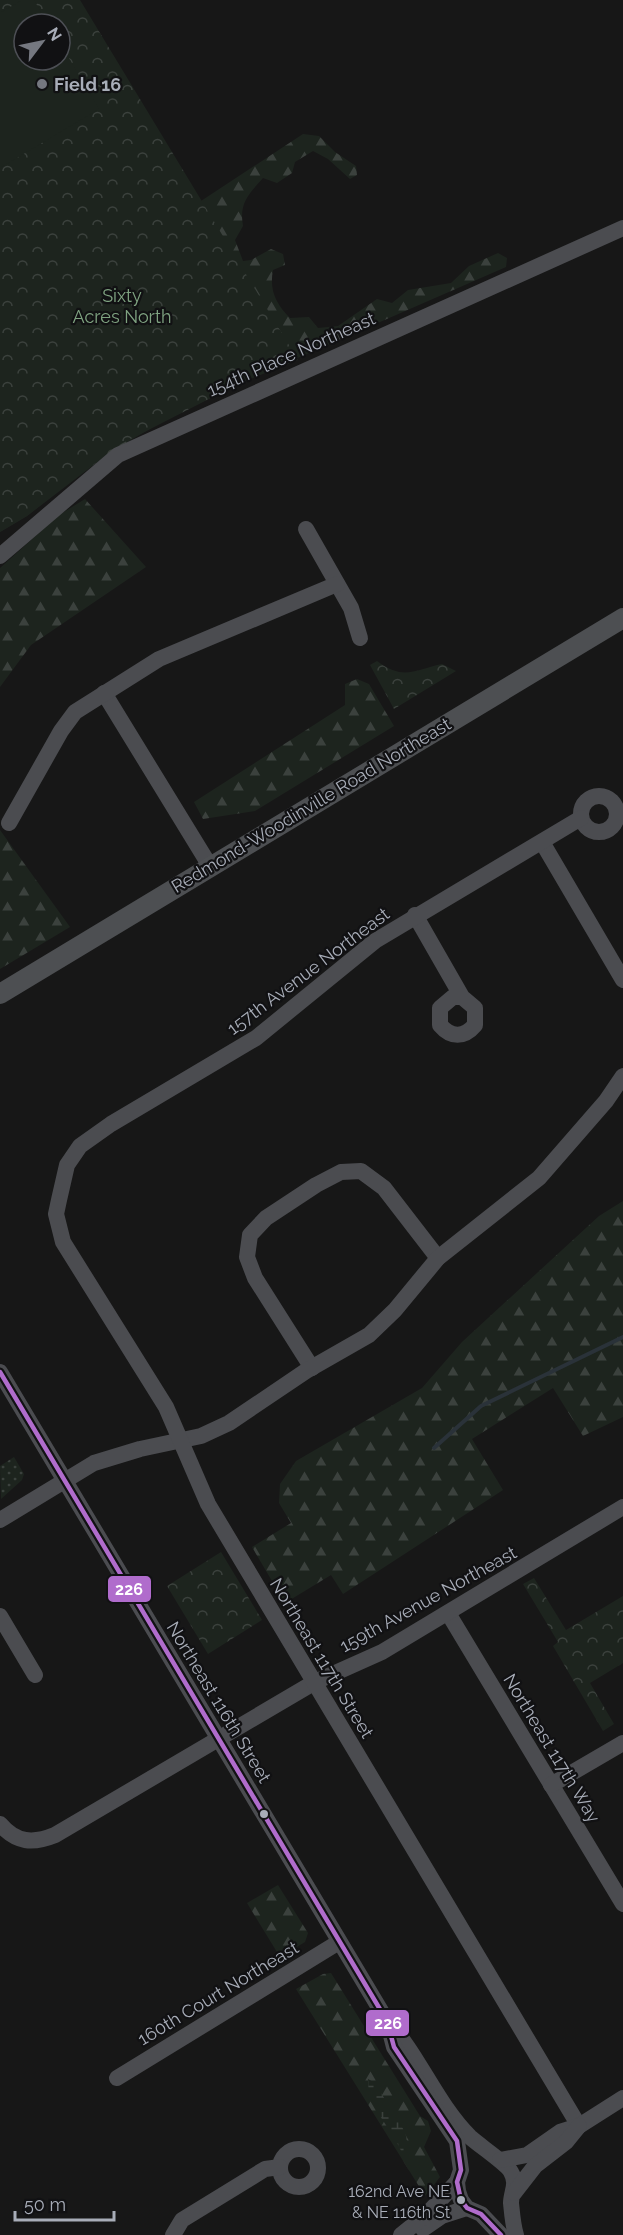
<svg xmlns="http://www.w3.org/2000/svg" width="623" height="2235" font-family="Raleway,sans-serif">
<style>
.grass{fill:url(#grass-dots)}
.forest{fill:url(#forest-firs)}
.wetland{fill:url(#wetland-marsh)}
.park{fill:url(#park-crowns);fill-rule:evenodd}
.pitch{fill:#1d241e}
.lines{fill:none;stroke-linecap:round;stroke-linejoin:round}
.stream{stroke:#2a3239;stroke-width:4}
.minor{stroke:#4b4c50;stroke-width:16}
.major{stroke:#4d4f52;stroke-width:20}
.bus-1-casing{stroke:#111113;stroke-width:9}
.bus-1{stroke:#b06ccc;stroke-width:4.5}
.poi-dot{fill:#757880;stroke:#111113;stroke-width:2}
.bus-dot{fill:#a8adb8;stroke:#111113;stroke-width:2}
.labels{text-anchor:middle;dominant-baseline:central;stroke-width:4.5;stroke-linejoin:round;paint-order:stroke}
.bus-label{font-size:16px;fill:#a8adb8;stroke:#111113;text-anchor:end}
.poi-label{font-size:18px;font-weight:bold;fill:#a8adb8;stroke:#111113;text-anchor:start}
.park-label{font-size:18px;fill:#7fa381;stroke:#111113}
.street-label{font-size:18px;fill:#a8adb8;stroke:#111113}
.line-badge{stroke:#111113;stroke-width:2}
.badge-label{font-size:16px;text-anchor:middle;font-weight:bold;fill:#fff}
</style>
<defs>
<pattern id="grass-dots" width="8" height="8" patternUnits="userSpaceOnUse" patternTransform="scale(1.5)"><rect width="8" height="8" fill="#1d241e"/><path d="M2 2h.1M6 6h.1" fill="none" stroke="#3b413d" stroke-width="1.8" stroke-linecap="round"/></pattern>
<pattern id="forest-firs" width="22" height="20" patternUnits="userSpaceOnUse" patternTransform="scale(1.5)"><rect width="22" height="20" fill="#1d241e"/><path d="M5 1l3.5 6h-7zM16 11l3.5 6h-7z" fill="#3b413d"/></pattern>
<pattern id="wetland-marsh" width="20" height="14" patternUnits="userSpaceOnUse" patternTransform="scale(1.5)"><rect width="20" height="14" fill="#1d241e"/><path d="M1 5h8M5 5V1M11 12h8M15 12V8" fill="none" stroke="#3b413d"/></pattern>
<pattern id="park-crowns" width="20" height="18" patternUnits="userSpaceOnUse" patternTransform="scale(1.5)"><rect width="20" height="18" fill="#1d241e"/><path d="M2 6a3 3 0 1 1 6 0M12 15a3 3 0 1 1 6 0" fill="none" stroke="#3b413d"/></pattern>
</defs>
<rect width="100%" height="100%" fill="#171717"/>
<path class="grass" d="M14,1457L24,1474L22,1480L1,1499L0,1466Z"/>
<g class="forest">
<path d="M303,134L319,136L335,152L356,166L357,175L350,179L328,159L313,151L295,162L292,173L277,183L263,178C248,195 239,203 243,226L235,240L243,261L251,260L271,249L283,254L285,265L273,270C269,290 276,304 290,318L309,317L318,328L338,326L377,299L392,303L408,290L451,283L469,266L498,253L507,258L506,267L240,383L158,424L97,460L27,516L0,532L201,201Z"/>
<path d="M85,499L146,567L31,645L0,687V568L59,515Z"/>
<path d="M357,679L369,684L394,726L255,811L203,819L194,802L345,705V684Z"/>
<path d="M0,830L70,927L0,969Z"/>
<path d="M623,1201V1417L583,1436L553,1388L472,1439L503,1490L343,1594L331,1575L285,1603L252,1547L291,1523L279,1503L280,1484L296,1461L422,1388L462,1342L599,1216Z"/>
<path d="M278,1885L308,1933L305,1942L280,1957L247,1903Z"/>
<path d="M331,1973L420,2116L428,2121L431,2131L424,2147L440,2177L425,2196L296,1989L323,1974Z"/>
</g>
<path class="wetland" d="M368,2079L375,2083L405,2132L410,2152L402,2153C392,2128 367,2107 368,2079Z"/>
<g class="park">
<path d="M0,0H80L298,360L240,383L121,444L27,516L0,532ZM24,24H60V60H24Z"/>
<path d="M377,661C404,681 414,670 442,664L456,671L394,709L370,665Z"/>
<path d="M221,1552L262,1620L208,1654L167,1586Z"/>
<path d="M534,1578L566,1630L623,1596V1663L590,1683L614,1724L603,1731L553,1646L558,1642L523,1584Z"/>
</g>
<path class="pitch" d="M22,0H34L48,24H24V60H60V43L99,109L0,168V13Z"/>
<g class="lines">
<path class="stream" d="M434,1448L481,1406L623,1337"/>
<g class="minor">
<path d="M306,529L351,608L360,638"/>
<path d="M0,556L118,455L623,228"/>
<path d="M104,693L210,866"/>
<circle cx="599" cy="814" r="18"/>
<path d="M9,823L61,731L75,712L159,659L337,584"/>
<path d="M542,842L623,980"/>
<path d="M415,915L462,997L475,1008V1025C464,1038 451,1038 440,1025V1008L453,997H462"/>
<path d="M312,1368L255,1278L247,1257L250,1235L266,1218L316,1185L341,1172L361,1171L384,1188L438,1258"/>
<path d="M0,1372L387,2021C419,2055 436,2103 470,2137C480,2146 507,2164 511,2172C518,2184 511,2192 511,2203C512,2213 513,2226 516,2235"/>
<path d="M0,1520L94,1463L140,1449L201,1436L229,1423L306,1371L369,1335L395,1310L438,1258L539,1178L606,1101L623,1076"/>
<path d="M448,1613L623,1904"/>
<path d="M0,1616L35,1675"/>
<path d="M551,1785L623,1743"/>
<path d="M0,1824C16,1843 33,1844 55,1835L315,1682L382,1652L623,1507"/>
<path d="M388,2024L394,2047L457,2141L461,2170L457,2182L458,2191L461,2200L467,2208L481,2214L501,2235"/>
<path d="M117,2078L339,1942"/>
<path d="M579,2126L208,1504L166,1407L63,1242L56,1214L59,1200L67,1165L80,1146L111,1124L256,1038L375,941L581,818"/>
<circle cx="299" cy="2168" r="19"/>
<path d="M500,2160L527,2155L560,2132L579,2126L623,2098"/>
<path d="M514,2193L535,2166L566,2142L579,2126"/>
<path d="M423,2229L442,2216L467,2208"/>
<path d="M173,2235L182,2220L265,2169L280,2167"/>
<path d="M401,2235L427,2214L457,2182"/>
</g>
<path class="major" d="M0,994L623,618"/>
<g class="bus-1-casing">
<path id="bus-1" d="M0,1372L387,2021L394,2047L457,2141L461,2170L457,2182L461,2200L467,2208L481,2214L501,2235"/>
</g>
<use href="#bus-1" class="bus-1"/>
</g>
<circle class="poi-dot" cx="42" cy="84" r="6"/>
<g class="bus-dot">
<circle cx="264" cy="1814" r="5"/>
<circle cx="461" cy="2200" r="5"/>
</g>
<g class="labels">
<g class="bus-label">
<text x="450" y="2191">162nd Ave NE<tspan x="450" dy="21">&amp; NE 116th St</tspan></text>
</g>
<g class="poi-label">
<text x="54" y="84">Field 16</text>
</g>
<g class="park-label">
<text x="122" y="295">Sixty<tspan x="122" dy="21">Acres North</tspan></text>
</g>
<g class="street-label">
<text transform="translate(291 354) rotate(-24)">154th Place Northeast</text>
<text transform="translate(311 805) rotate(-31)">Redmond-Woodinville Road Northeast</text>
<text transform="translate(308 971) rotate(-37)">157th Avenue Northeast</text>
<text transform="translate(428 1599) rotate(-29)">159th Avenue Northeast</text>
<text transform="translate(322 1658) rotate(59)">Northeast 117th Street</text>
<text transform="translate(219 1702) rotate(59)">Northeast 116th Street</text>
<text transform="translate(552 1748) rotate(59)">Northeast 117th Way</text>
<text transform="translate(218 1993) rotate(-31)">160th Court Northeast</text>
</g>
</g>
<g class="line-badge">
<rect x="107" y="1575" width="45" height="28" rx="6" fill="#b06ccc"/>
<rect x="365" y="2009" width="45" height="28" rx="6" fill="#b06ccc"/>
</g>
<g class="badge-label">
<text x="129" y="1595">226</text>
<text x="388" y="2029">226</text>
</g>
<g transform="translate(42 42) rotate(58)"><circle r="28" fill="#111113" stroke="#4d4f55" stroke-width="1.5"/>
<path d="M0-4.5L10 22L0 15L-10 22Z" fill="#757880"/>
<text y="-9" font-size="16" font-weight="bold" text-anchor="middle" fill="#a8adb8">N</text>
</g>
<path d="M15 2211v9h99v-9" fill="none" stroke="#a8adb8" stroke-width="3"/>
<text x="24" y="2211" font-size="18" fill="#a8adb8" stroke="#111113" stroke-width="4.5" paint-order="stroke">50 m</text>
</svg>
